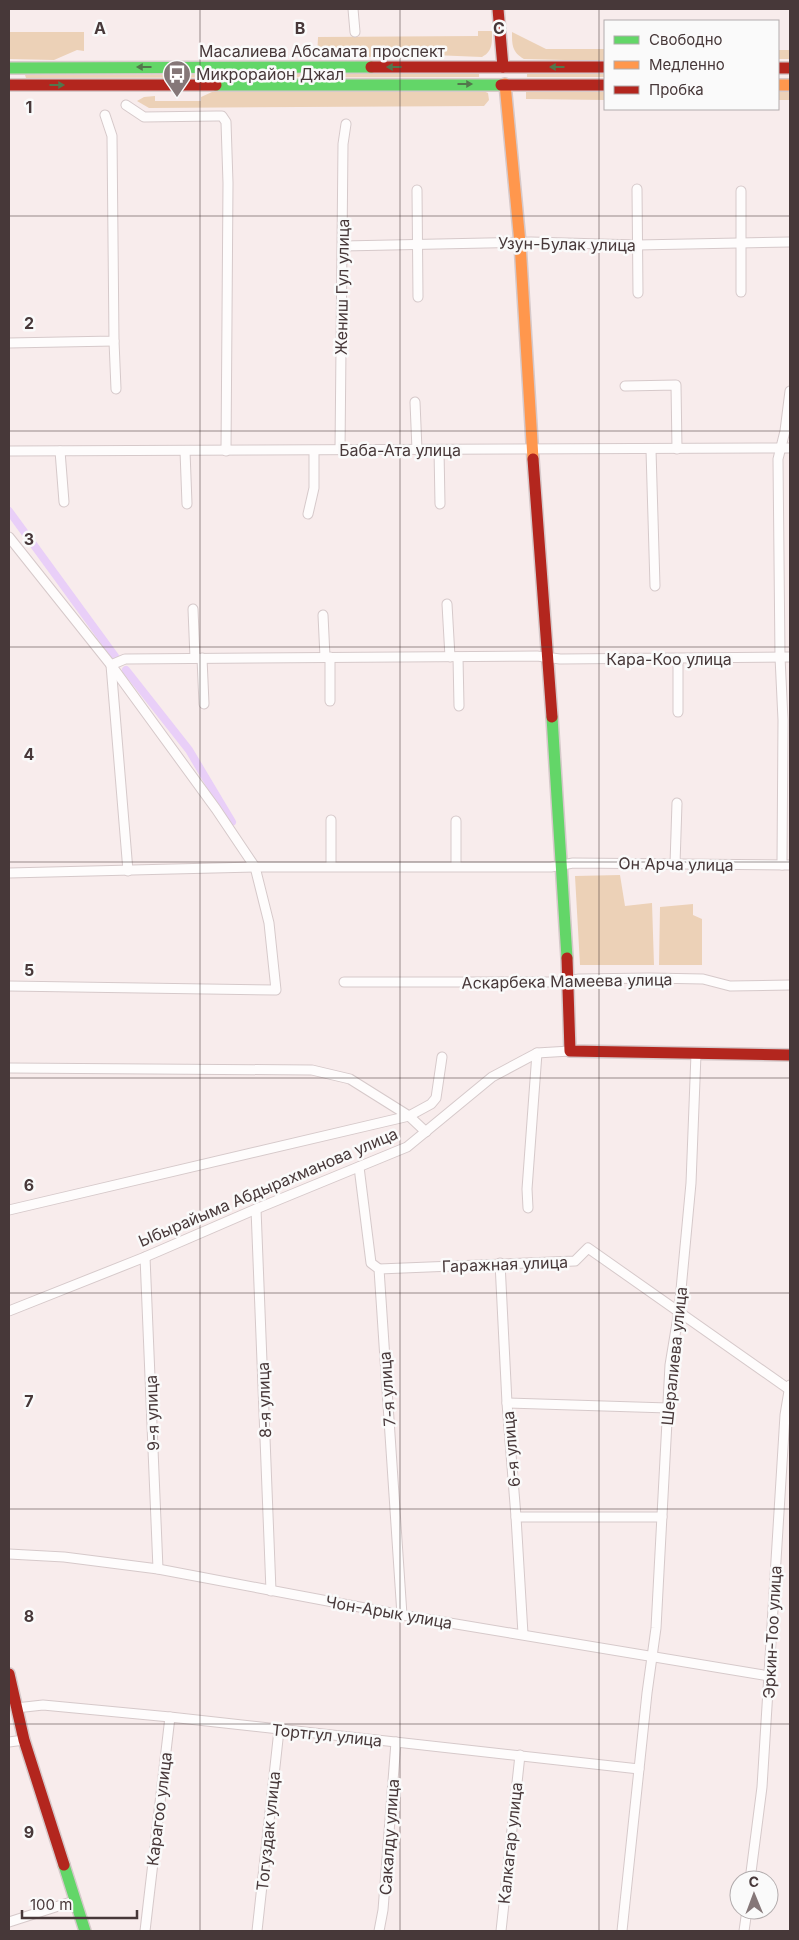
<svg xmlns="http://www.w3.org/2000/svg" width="799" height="1940" font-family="Inter,sans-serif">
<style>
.green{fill:#ecd1b7}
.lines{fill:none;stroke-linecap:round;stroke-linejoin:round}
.canal{stroke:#e9cff8;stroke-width:8}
.street-casing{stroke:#d6c9ca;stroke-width:11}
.fast-casing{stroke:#d6c9ca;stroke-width:14}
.slow-casing{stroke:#d6c9ca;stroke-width:14}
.jam-casing{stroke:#d6c9ca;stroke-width:14}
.street{stroke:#fefcfc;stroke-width:9}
.fast{stroke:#63d668;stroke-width:11}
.slow{stroke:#ff974d;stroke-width:11}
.jam{stroke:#b3261e;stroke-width:11}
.oneway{fill:#52774c}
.grid{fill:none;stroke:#473839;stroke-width:1;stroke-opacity:0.55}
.labels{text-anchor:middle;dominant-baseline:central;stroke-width:5;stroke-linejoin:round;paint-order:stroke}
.street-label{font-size:16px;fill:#473839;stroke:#fafafa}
.poi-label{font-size:16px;fill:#473839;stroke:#fafafa;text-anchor:start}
.grid-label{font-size:16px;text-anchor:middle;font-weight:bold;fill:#473839;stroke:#fafafa;stroke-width:5;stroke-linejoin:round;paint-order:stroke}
</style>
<rect width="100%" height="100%" fill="#f8ecec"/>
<g class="green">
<path d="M478,31H492C492,43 493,51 482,57L433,55L430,49L384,50V55L362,58L317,59L318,37L478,36Z"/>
<path d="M9,32H84V51L77,50L54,60L9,59Z"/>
<path d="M512,32L546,49H605V61L524,59C512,52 512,45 512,32Z"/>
<rect x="778" y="50" width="12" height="9"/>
<path d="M479,73V77L26,78L25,75Z"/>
<rect x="527" y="73" width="78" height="4"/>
<path d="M483,91L488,93L489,100L484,106L149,108L137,101L144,97L155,96V101H201V97L212,92Z"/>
<path d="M526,92H605V100L526,99Z"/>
<rect x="778" y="92" width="12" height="8"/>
<path d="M620,875L625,906L652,903L654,965H580L575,876Z"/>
<path d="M693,904V915L702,919V965H659L660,907Z"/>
</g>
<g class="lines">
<g class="canal">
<path d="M9,511L117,659"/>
<path d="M126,670L189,750L232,822"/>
</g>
<g class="street-casing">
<g id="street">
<path d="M353,9L355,32"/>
<path d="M126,105L144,117L217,116H222L226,122L228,183L226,451"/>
<path d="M637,189L638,293"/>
<path d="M417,190L418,297"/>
<path d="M343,246L531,242L637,245L790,242"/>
<path d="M741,292V191"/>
<path d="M114,341L116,389"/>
<path d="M9,343L114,341L112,136L105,115"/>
<path d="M625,386L676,385L677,449"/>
<path d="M415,402L417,450"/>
<path d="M340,450L343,144L346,124"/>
<path d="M439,450L440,504"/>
<path d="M651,450L655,586"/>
<path d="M9,451L790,448"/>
<path d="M60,451L64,502"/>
<path d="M185,451L187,504"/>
<path d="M308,514L314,488V451"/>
<path d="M9,537L111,665L216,809L255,867L269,923L276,990L9,986"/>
<path d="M447,604L450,657"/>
<path d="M193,609L195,658"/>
<path d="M323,615L325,657"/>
<path d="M330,657V701"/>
<path d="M458,657L459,706"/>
<path d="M202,658L204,704"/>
<path d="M678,659V712"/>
<path d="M331,820V866"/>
<path d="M456,821V866"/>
<path d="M675,864L677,803"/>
<path d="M782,865L783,720L780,657L778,459L785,431L790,391"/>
<path d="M128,871L111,665L125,659L537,656L560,659L790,657"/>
<path d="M9,873L255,867H551L573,863L790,865"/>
<path d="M344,982H558L579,979L650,978L703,979L730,986L790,985"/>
<path d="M9,1068L312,1070L350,1079L409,1116L426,1132"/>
<path d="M359,1167L371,1263L379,1269L402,1615"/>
<path d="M528,1208L527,1189L537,1053"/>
<path d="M256,1209L271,1591"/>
<path d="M9,1210L409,1116L431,1104L436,1098L442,1057"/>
<path d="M145,1257L158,1569"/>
<path d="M500,1263L507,1403L516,1517L523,1634"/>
<path d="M379,1269L575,1261L588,1248L790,1390"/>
<path d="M9,1311L145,1257L256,1209L407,1147L492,1077L537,1053L570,1051"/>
<path d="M507,1403L668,1408"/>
<path d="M516,1517H662"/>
<path d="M9,1554L64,1557L158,1569L402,1615L769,1676"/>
<path d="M16,1708L43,1705L170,1717L639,1769"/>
<path d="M9,1742L24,1740"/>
<path d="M750,1880L762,1787L785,1415L790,1385"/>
<path d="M9,1922L74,1901"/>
<path d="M145,1931L170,1717"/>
<path d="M257,1931L279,1730"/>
<path d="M379,1931L383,1910L396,1742"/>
<path d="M501,1931L520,1755"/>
<path d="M622,1931L647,1693L656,1628L670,1365L679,1311L691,1183L696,1054"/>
<path d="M744,1931L747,1910"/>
</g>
</g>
<g class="fast-casing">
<g id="fast">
<path d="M9,68L371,67"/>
<path d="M216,85H501"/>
<path d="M552,717L567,958"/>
<path d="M64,1865L85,1931"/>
</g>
</g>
<g class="slow-casing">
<g id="slow">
<path d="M505,84L520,243L533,459"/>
<path d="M778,85H790"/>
</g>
</g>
<g class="jam-casing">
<g id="jam">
<path d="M498,9L503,67"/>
<path d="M371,67H605"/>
<path d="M778,68H790"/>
<path d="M9,85H216"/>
<path d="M501,85H605"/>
<path d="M533,459L552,717"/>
<path d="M567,958L570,1051L790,1055"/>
<path d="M9,1674L24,1740L64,1865"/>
</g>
</g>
<use href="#street" class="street"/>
<use href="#fast" class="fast"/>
<use href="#slow" class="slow"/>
<use href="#jam" class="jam"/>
</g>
<defs><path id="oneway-solid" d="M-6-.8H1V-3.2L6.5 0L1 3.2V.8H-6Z" transform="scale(1.25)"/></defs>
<g class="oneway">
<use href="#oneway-solid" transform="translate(144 67) rotate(180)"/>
<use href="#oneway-solid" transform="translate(394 67) rotate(180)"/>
<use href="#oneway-solid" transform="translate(557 67) rotate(-180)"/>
<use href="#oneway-solid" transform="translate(465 84)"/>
<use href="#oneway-solid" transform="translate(57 85)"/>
</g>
<path class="grid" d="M200,9V1931M400,9V1931M599,9V1931M9,216H790M9,431H790M9,647H790M9,862H790M9,1078H790M9,1293H790M9,1509H790M9,1724H790"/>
<defs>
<g id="bus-pin" transform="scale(1.4375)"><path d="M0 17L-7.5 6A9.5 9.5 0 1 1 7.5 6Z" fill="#857778" stroke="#fafafa"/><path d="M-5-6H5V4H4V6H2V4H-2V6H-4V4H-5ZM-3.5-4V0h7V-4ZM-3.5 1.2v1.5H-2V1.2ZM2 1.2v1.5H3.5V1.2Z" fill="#fff"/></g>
</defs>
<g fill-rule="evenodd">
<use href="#bus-pin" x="177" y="74"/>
</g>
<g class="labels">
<g class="street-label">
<text x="322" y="51">Масалиева Абсамата проспект</text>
<text transform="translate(567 244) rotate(1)">Узун-Булак улица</text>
<text transform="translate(342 287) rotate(-89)">Жениш Гул улица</text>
<text x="400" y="450">Баба-Ата улица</text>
<text x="669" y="659">Кара-Коо улица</text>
<text transform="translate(676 864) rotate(1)">Он Арча улица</text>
<text transform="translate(567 981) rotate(-1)">Аскарбека Мамеева улица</text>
<text transform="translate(268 1187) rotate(-23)">Ыбырайыма Абдырахманова улица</text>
<text transform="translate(505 1264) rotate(-2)">Гаражная улица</text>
<text transform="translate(674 1356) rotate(-84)">Шералиева улица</text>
<text transform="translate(387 1389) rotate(-94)">7-я улица</text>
<text transform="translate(264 1400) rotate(-92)">8-я улица</text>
<text transform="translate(152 1413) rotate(-92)">9-я улица</text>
<text transform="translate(511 1449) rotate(-95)">6-я улица</text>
<text transform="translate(389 1612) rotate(10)">Чон-Арык улица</text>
<text transform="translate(772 1632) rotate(-87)">Эркин-Тоо улица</text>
<text transform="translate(327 1735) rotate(6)">Тортгул улица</text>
<text transform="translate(159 1809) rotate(-83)">Карагоо улица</text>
<text transform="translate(268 1831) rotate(-84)">Тогуздак улица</text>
<text transform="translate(389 1837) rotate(-86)">Сакалду улица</text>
<text transform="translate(510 1843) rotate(-84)">Калкагар улица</text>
</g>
<g class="poi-label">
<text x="196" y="74">Микрорайон Джал</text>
</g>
</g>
<g class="grid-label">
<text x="100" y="34">A</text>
<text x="300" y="34">B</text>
<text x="499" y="34">C</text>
<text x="29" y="113">1</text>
<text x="29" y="329">2</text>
<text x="29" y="545">3</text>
<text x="29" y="760">4</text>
<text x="29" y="976">5</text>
<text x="29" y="1191">6</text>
<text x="29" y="1407">7</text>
<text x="29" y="1622">8</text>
<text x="29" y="1838">9</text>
</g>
<rect width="799" height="1940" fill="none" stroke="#473839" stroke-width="20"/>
<rect x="604" y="20" width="175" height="90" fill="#fafafa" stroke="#b2acad"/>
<rect x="614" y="36" width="25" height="8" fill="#63d668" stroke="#b2acad"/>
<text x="649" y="45" font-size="15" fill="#473839">Свободно</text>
<rect x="614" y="61" width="25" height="8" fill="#ff974d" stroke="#b2acad"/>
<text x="649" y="70" font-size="15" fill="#473839">Медленно</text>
<rect x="614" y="86" width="25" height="8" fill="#b3261e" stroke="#b2acad"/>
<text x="649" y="95" font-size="15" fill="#473839">Пробка</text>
<g transform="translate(754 1895) rotate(359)"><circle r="24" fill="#fafafa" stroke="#b2acad"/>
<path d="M0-4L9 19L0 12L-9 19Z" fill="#857778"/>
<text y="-8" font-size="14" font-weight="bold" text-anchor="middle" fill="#473839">С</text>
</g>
<path d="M22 1910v8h115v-8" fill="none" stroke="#473839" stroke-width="2.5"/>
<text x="30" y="1910" font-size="15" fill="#473839" stroke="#fafafa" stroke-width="4" paint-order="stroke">100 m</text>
</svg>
